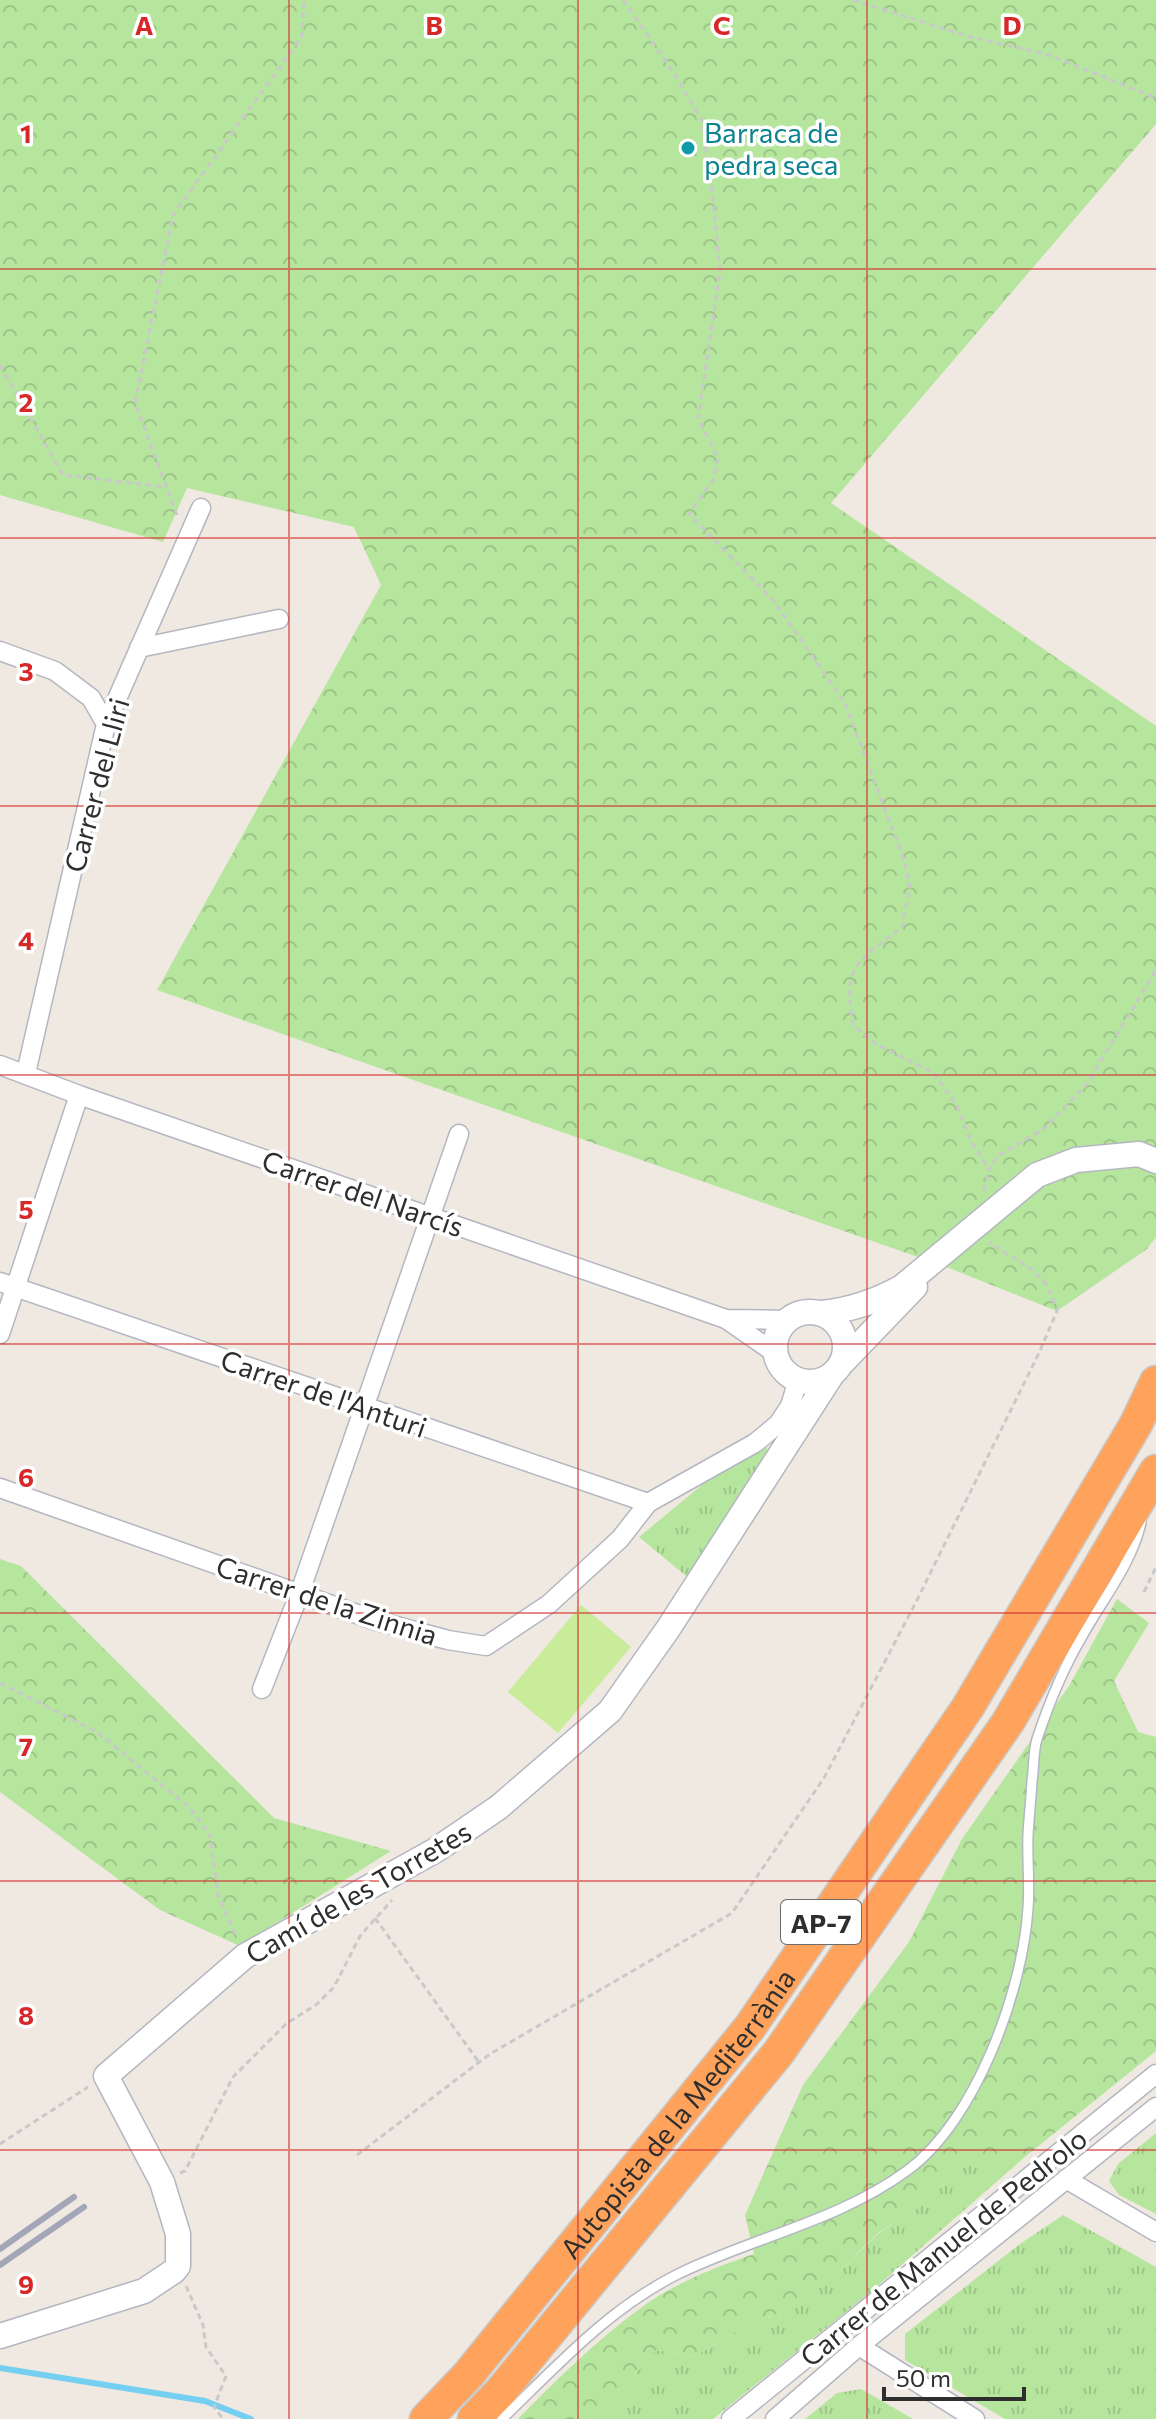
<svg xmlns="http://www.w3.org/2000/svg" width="1156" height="2419" font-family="Commissioner,sans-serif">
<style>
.grass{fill:url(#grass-tufts)}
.forest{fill:url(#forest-crowns)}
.pitch{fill:#c9ec9a}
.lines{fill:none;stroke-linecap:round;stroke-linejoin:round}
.stream{stroke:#75cff0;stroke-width:6}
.lane-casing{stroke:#b4b7c1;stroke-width:12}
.street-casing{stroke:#b4b7c1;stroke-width:21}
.secondary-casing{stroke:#b4b7c1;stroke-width:27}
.highway-casing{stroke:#c9c9c9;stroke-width:35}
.path{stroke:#c9c9c9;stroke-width:3;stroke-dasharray:6 4;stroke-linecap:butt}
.lane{stroke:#fff;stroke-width:9}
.street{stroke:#fff;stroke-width:18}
.secondary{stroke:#fff;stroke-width:24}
.highway{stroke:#ffa35c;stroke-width:32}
.rail{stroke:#a3a6b8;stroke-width:6}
.grid{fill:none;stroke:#d62828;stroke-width:2;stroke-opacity:0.55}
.culture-dot{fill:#0f9aa8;stroke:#fff;stroke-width:3}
.labels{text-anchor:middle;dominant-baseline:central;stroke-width:7;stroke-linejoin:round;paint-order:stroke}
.shield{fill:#fff;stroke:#6d6d6d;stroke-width:2}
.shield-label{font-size:26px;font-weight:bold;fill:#2e2e2e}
.culture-label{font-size:28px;fill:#0d838f;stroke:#fff;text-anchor:start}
.street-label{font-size:28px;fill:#2e2e2e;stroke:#fff}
.grid-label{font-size:26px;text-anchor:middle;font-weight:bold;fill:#d62828;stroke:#fff;stroke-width:7;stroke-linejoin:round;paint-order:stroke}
</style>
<defs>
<pattern id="grass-tufts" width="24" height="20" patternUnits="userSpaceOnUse" patternTransform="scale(2)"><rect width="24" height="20" fill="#b6e59e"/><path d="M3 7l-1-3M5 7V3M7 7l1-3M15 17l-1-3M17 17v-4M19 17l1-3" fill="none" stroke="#9dc588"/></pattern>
<pattern id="forest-crowns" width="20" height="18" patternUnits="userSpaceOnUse" patternTransform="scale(2)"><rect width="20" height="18" fill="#b6e59e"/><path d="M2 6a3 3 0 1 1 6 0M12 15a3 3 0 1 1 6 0" fill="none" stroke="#9dc588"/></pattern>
</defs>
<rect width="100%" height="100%" fill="#efe9e1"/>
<g class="grass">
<path d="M760,1437L776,1464L691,1580L639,1537Z"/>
<path d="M1156,2133V2214L1119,2195L1109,2181L1118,2164Z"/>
<path d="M1027,2155L874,2289L713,2419H596L656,2350L695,2356L740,2329L787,2310L832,2278L880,2232L919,2207L975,2156Z"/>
<path d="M1063,2215L1156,2267V2419H1005L905,2360V2334L1020,2244Z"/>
<path d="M861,2389L913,2419H805L837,2393Z"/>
</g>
<g class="forest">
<path d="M0,0H1156V124L831,503L1156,726V1237L1147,1249L1057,1311L949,1268L157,990L381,585L354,527L187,488L163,542L0,495Z"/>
<path d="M0,1559L21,1566L274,1818L391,1851L240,1946L160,1910L0,1792Z"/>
<path d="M1117,1599L1149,1623L1114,1681L1138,1732L1156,1737V2051L1026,2156H975L917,2209L879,2232L828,2282L787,2310L740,2329L695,2356L656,2350L596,2419H518C556,2380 598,2339 642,2307C675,2283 716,2267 754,2254L745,2215L803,2085L909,1942L962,1839L1069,1686Z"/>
</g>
<path class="pitch" d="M581,1605L631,1647L558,1733L508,1692Z"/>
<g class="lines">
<path class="stream" d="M0,2368L205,2401L251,2419"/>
<g class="lane-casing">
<path id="lane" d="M502,2419C557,2366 608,2309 678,2274C754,2237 839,2221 908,2170C976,2120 1023,1990 1028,1908C1030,1884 1027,1860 1028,1835C1029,1817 1031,1799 1032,1781C1034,1768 1033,1752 1037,1739C1048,1706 1062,1671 1080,1640C1101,1601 1131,1566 1141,1523"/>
</g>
<g class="street-casing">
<g id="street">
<path d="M139,648L279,619"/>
<path d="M0,651L55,671L91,698L106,724"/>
<path d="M0,1065L79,1095L726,1319L787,1320"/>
<path d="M26,1073L106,724L201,508"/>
<path d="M0,1282L648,1503"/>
<path d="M726,1319L775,1353"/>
<path d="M0,1334L79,1095"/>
<path d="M0,1488L374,1620L448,1640L486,1646L549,1604L620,1539L648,1503L755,1443L778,1424L790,1406L798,1380"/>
<path d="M262,1689L300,1592L459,1134"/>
<path d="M1066,2179L1156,2232"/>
<path d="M859,2346L975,2419"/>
<path d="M731,2419L1156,2074"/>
<path d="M775,2419L859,2346L1156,2107"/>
</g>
</g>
<g class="secondary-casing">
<g id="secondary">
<circle cx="810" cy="1347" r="35"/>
<path d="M822,1313C850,1310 877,1301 902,1287L1037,1175L1076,1160L1139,1154L1156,1161"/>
<path d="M843,1362L915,1287"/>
<path d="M0,2336L144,2291L174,2271L178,2266V2234L162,2182L106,2076L245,1956L436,1850L499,1807L610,1711L668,1629L831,1376"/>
</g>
</g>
<g class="highway-casing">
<g id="highway">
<path id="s1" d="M426,2419L468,2375L750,2027L968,1707L1136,1424L1156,1382"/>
<path d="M474,2419L501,2391L779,2052L1008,1722L1156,1471"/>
</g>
</g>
<g class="path">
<path d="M623,0L674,73L702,121L713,199L720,273L698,418L718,458L713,480L689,514L773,600L845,703L904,860L910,887L902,927C857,963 843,963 853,1025L876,1044L934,1073L957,1106L971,1141L989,1169"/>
<path d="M853,0L967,36L1049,55L1156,98"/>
<path d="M0,365L63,475L166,487"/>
<path d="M177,515L135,403L173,215L302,36L304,0"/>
<path d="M984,1191L989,1169L999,1155L1044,1129L1087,1084L1156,970"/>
<path d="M1144,1592L1156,1567"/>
<path d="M0,1683L97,1732L190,1808L210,1835L218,1895L236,1936"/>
<path d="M375,1918L478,2061"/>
<path d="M0,2144L88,2087"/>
<path d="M357,2155L490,2054L732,1913L824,1778L916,1602L1039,1353L1057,1311C1043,1264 1024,1269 990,1242"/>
<path d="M180,2173L185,2171L233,2077L286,2024L317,2004L334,1987L360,1936L392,1900"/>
<path d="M186,2286L203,2325L206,2347L226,2376L214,2407L223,2419"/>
</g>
<use href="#lane" class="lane"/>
<use href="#street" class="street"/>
<use href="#secondary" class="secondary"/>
<use href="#highway" class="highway"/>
<g class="rail">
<path d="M0,2249L74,2197"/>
<path d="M0,2265L84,2207"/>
</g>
</g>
<path class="grid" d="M289,0V2419M578,0V2419M867,0V2419M0,269H1156M0,538H1156M0,806H1156M0,1075H1156M0,1344H1156M0,1613H1156M0,1881H1156M0,2150H1156"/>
<circle class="culture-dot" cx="688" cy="148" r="8"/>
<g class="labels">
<rect class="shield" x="781" y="1900" width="80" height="44" rx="6"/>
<g class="shield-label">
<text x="821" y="1922">AP-7</text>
</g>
<g class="culture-label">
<text x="704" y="132">Barraca de<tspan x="704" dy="32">pedra seca</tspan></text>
</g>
<g class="street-label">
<text transform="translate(96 785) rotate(-75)">Carrer del Lliri</text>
<text transform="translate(363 1193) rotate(19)">Carrer del Narcís</text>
<text transform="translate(324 1393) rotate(19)">Carrer de l'Anturi</text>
<text transform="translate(327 1600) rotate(18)">Carrer de la Zinnia</text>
<text transform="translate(358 1892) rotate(-30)">Camí de les Torretes</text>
<text stroke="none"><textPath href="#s1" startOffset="396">Autopista de la Mediterrània</textPath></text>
<text transform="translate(943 2247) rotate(-39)">Carrer de Manuel de Pedrolo</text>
</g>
</g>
<g class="grid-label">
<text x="144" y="35">A</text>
<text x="434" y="35">B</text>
<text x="722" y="35">C</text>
<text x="1012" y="35">D</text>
<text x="26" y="143">1</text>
<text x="26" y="412">2</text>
<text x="26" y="681">3</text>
<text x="26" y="950">4</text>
<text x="26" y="1219">5</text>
<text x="26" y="1487">6</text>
<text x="26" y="1756">7</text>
<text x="26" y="2025">8</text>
<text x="26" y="2294">9</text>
</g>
<path d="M884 2387v12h140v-12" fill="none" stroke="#2e2e2e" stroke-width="4"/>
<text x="896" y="2387" font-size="24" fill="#2e2e2e" stroke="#ffffff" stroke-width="6" paint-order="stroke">50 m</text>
</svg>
